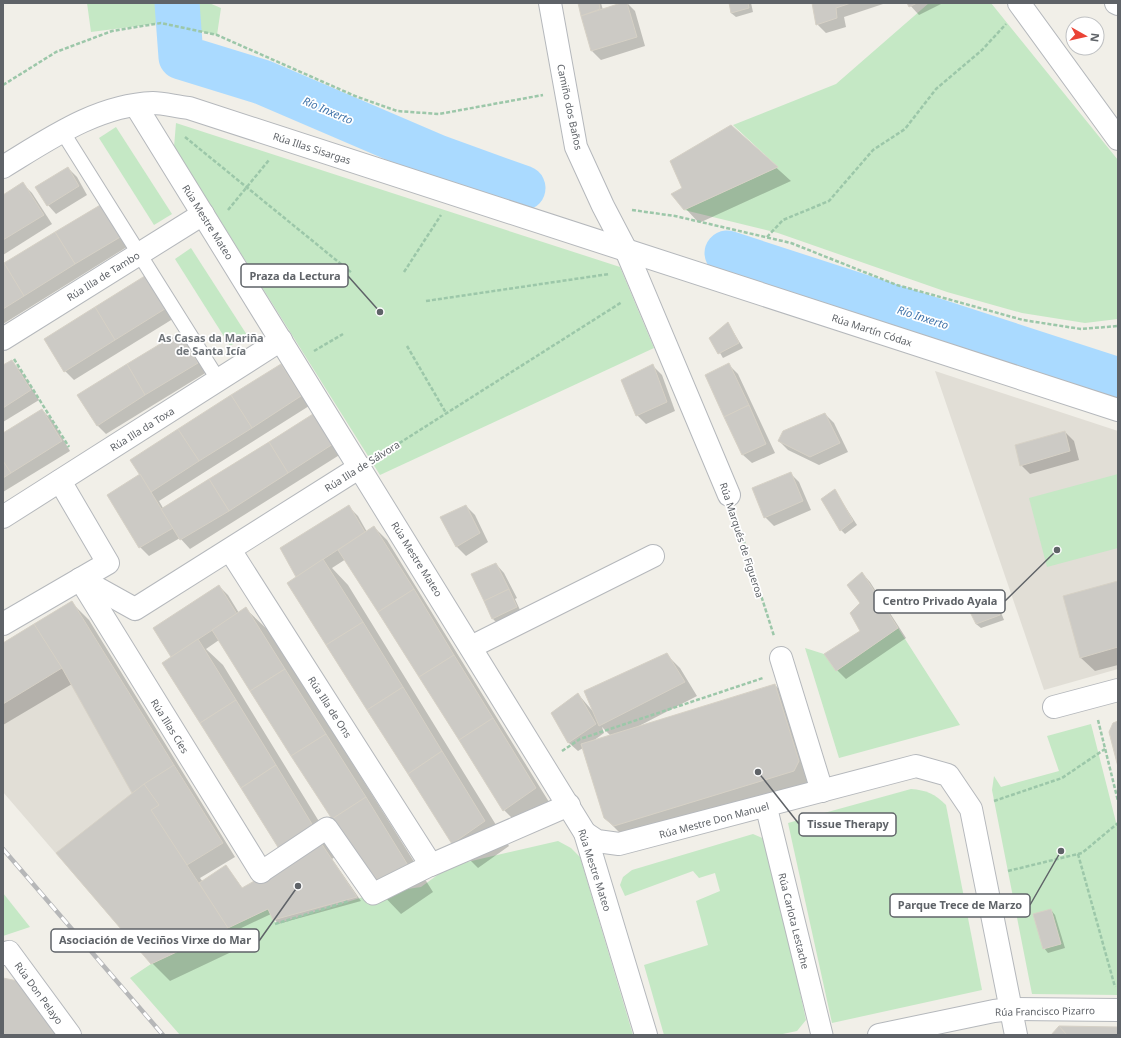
<svg xmlns="http://www.w3.org/2000/svg" width="1121" height="1038" font-family="'Noto Sans',sans-serif">
<style>
.education{fill:#e1ded6}
.green{fill:#c5e8c5}
.shadow{fill:#0003;fill-rule:evenodd}
.lines{fill:none;stroke-linecap:round;stroke-linejoin:round}
.river{stroke:#aadaff;stroke-width:45}
.building{fill:#cccac5;stroke:#d6d1c6}
.service-casing{stroke:#b5b8bc;stroke-width:16}
.pedestrian-casing{stroke:#b5b8bc;stroke-width:23}
.minor-casing{stroke:#b5b8bc;stroke-width:24}
.path{stroke:#9cc7a9;stroke-width:2.5;stroke-dasharray:4 2;stroke-linecap:butt}
.service{stroke:#fff;stroke-width:14}
.pedestrian{stroke:#fff;stroke-width:21}
.minor{stroke:#fff;stroke-width:22}
.rail-casing{stroke:#b6b7b8;stroke-width:4.5}
.rail{stroke:#fff;stroke-width:3;stroke-dasharray:9;stroke-linecap:butt}
.labels{text-anchor:middle;dominant-baseline:central;stroke-width:3.5;stroke-linejoin:round;paint-order:stroke}
.street-label{font-size:10px;fill:#5f6368;stroke:#fff}
.water-label{font-size:11px;font-style:italic;fill:#4174aa;stroke:#fff}
.neighbourhood-label{font-size:11px;font-weight:bold;fill:#70757a;stroke:#fff}
.leader{fill:none;stroke:#5f6368;stroke-width:1.5}
.callout-dot{fill:#5f6368;stroke:#fff;stroke-width:1.5}
.callout{fill:#fff;stroke:#5f6368;stroke-width:1.5}
.callout-label{font-size:11px;text-anchor:middle;font-weight:bold;fill:#5f6368}
</style>
<rect width="100%" height="100%" fill="#f1efe8"/>
<g class="education">
<path d="M935,371L1118,431V669L1044,690Z"/>
<path d="M72,601L223,843L187,865L228,928L151,964L3,792V643Z"/>
</g>
<g class="green">
<path d="M87,3H209L221,8L217,35L161,23L91,32Z"/>
<path d="M929,3H991L1118,160V319L1085,323L1022,313L947,292L778,233L684,210L778,167L733,125L836,84Z"/>
<path d="M176,123L620,267L654,348L380,475L174,147Z"/>
<path d="M116,127L172,214L154,225L99,138Z"/>
<path d="M191,248L247,335L230,346L175,259Z"/>
<path d="M1118,474V548L1047,567L1029,498Z"/>
<path d="M898,628L960,725L839,758L805,648L824,654L836,671Z"/>
<path d="M1091,724L1118,830V995L1032,994L992,790L994,776L1001,787L1059,771L1047,736Z"/>
<path d="M911,789C926,790 935,794 946,805L982,990L832,1023L788,823Z"/>
<path d="M753,834L767,840L806,1020L797,1031L778,1035H664L644,965L708,945L696,901L720,891L715,873L699,878L693,871L625,896L620,885L623,877L632,870Z"/>
<path d="M558,841L571,848L580,857L633,1035H180L130,978L151,964L268,909L276,924L373,894L421,887L450,866Z"/>
<path d="M3,893L30,927L3,936Z"/>
</g>
<g class="shadow">
<path d="M579,3H601L603,10L627,3L635,11L645,46L601,60L592,51Z"/>
<path d="M730,3H751L753,12L736,17L731,13Z"/>
<path d="M813,3H886L844,17L846,27L826,33L817,24Z"/>
<path d="M908,3H943L919,15Z"/>
<path d="M730,126L791,181L699,223L672,194L683,189Z"/>
<path d="M68,168L77,177L87,195L56,214L48,205Z"/>
<path d="M23,184L32,193L52,224L3,255V196Z"/>
<path d="M101,205L130,245L3,324V265Z"/>
<path d="M148,276L176,317L74,380L65,371L45,339Z"/>
<path d="M728,323L743,348L723,358L711,338Z"/>
<path d="M180,333L189,342L207,372L106,434L97,425Z"/>
<path d="M11,361L20,370L39,400L3,422V367Z"/>
<path d="M280,365L289,374L309,406L159,501L163,508L313,415L322,424L341,454L190,549L180,538L149,556L140,547L141,475Z"/>
<path d="M729,365L738,374L775,453L752,463L743,455L706,375Z"/>
<path d="M653,366L662,375L675,411L646,424L637,415Z"/>
<path d="M42,410L51,419L70,451L3,492V434Z"/>
<path d="M825,414L834,423L848,452L819,465L788,450L779,441Z"/>
<path d="M1065,432L1074,441L1079,460L1030,474L1021,465Z"/>
<path d="M790,473L799,482L811,510L774,526L765,517Z"/>
<path d="M835,491L857,525L845,534L841,530Z"/>
<path d="M466,506L475,515L488,542L466,556L457,547L441,517Z"/>
<path d="M349,507L358,516L367,532L374,527L387,540L549,802L518,824L504,810L346,559L332,568L348,585L509,846L478,868L453,843L298,577Z"/>
<path d="M496,564L504,573L517,598L515,599L521,612L497,623L493,619L472,575Z"/>
<path d="M862,573L870,582L906,638L846,679L837,670L862,632Z"/>
<path d="M1118,582V665L1095,671L1081,658L1064,597Z"/>
<path d="M219,586L228,595L239,613L246,609L271,633L433,892L401,914L377,889L219,640L206,649L223,665L339,854L332,859L361,901L278,924L271,914L235,931L244,946L170,981L152,963L133,793L72,684L3,725V644L71,602L89,620L235,857L200,878L203,882L226,866L243,889L292,861L173,657Z"/>
<path d="M992,596L996,600L1004,620L981,628L976,624Z"/>
<path d="M667,655L680,668L697,696L637,727L775,685L793,703L811,788L622,835L604,817L583,748L578,751L569,743L552,713L578,694L596,715ZM602,727L611,736L593,741L604,733Z"/>
<path d="M1051,910L1055,915L1065,948L1048,953L1044,948Z"/>
</g>
<g class="lines">
<g class="river">
<path d="M177,3L181,57L262,82L437,157L523,188"/>
<path d="M727,253L1118,380"/>
</g>
</g>
<g class="building">
<path d="M578,3H599L600,9L581,16Z"/>
<path d="M621,3H627L637,37L591,51L581,16Z"/>
<path d="M729,3H748L749,8L731,13Z"/>
<path d="M812,3H851L836,8L837,18L816,25Z"/>
<path d="M907,3H917L909,7Z"/>
<path d="M731,125L778,167L684,210L671,194L682,188L670,161Z"/>
<path d="M68,167L79,186L47,206L35,187Z"/>
<path d="M23,182L44,215L3,240V195Z"/>
<path d="M102,204L122,236L75,264L55,232Z"/>
<path d="M55,232L75,264L24,296L4,263Z"/>
<path d="M4,263L24,296L3,309V264Z"/>
<path d="M148,274L168,307L115,340L95,307Z"/>
<path d="M95,307L115,340L64,372L44,339Z"/>
<path d="M728,322L739,343L718,354L709,338Z"/>
<path d="M180,332L198,363L145,395L127,364Z"/>
<path d="M12,360L31,390L3,408V365Z"/>
<path d="M729,363L749,405L724,417L705,375Z"/>
<path d="M127,364L145,395L97,426L77,395Z"/>
<path d="M281,364L301,396L252,428L231,395Z"/>
<path d="M653,364L667,402L636,416L621,380Z"/>
<path d="M231,395L252,428L199,461L178,429Z"/>
<path d="M749,405L766,444L742,455L724,417Z"/>
<path d="M42,409L62,441L11,473L3,461V433Z"/>
<path d="M825,413L840,443L810,457L778,441L783,431Z"/>
<path d="M313,414L333,444L288,473L269,442Z"/>
<path d="M178,429L199,461L151,492L130,460Z"/>
<path d="M1065,431L1070,451L1020,466L1015,445Z"/>
<path d="M269,442L288,473L229,511L209,479Z"/>
<path d="M3,461L11,473L3,478Z"/>
<path d="M791,472L803,501L764,518L752,488Z"/>
<path d="M140,474L173,528L139,548L107,495Z"/>
<path d="M209,479L229,511L180,540L161,509Z"/>
<path d="M835,489L853,521L840,531L821,499Z"/>
<path d="M349,505L365,532L296,577L280,548Z"/>
<path d="M466,505L480,533L456,547L440,517Z"/>
<path d="M374,526L414,589L378,612L338,550Z"/>
<path d="M323,559L363,622L326,645L287,583Z"/>
<path d="M496,563L509,589L484,601L471,574Z"/>
<path d="M862,572L898,628L836,671L824,654L860,631L850,613L860,603L847,585Z"/>
<path d="M1118,581V647L1080,658L1063,596Z"/>
<path d="M219,585L237,614L171,657L153,628Z"/>
<path d="M414,589L454,655L419,677L378,612Z"/>
<path d="M509,589L517,607L492,619L484,601Z"/>
<path d="M992,594L1000,615L976,624L966,604Z"/>
<path d="M72,601L174,765L132,793L62,668L34,624Z"/>
<path d="M246,607L285,669L250,691L212,630Z"/>
<path d="M363,622L403,687L367,710L326,645Z"/>
<path d="M34,624L62,668L3,704V643Z"/>
<path d="M198,639L236,700L200,723L162,663Z"/>
<path d="M667,653L685,682L599,726L584,691Z"/>
<path d="M454,655L493,718L459,740L419,677Z"/>
<path d="M285,669L326,734L291,756L250,691Z"/>
<path d="M775,684L799,761L794,771L614,826L604,818L581,744Z"/>
<path d="M403,687L442,751L408,774L367,710Z"/>
<path d="M578,693L596,724L568,743L551,713Z"/>
<path d="M236,700L276,765L241,788L200,723Z"/>
<path d="M493,718L536,788L503,811L459,740Z"/>
<path d="M1118,721V767L1109,732L1113,723Z"/>
<path d="M326,734L366,797L332,819L291,756Z"/>
<path d="M442,751L485,821L452,844L408,774Z"/>
<path d="M174,765L223,843L187,865L151,810L159,805L144,784Z"/>
<path d="M276,765L315,829L281,852L241,788Z"/>
<path d="M144,784L159,805L151,810L228,928L151,964L56,853Z"/>
<path d="M366,797L409,867L376,890L332,819Z"/>
<path d="M321,843L357,897L273,920L268,909L228,928L199,883L226,865L242,888Z"/>
<path d="M1051,909L1061,944L1043,949L1033,914Z"/>
<path d="M3,978L23,982L64,1035H3Z"/>
<path d="M1059,1026L1067,1035H1051Z"/>
<path d="M1059,1026L1118,1027V1035H1067Z"/>
</g>
<g class="lines">
<g class="service-casing">
<path id="service" d="M62,131L219,381"/>
</g>
<g class="pedestrian-casing">
<g id="pedestrian">
<path d="M766,806L822,1035"/>
<path d="M261,872L327,828L373,894L431,865"/>
</g>
</g>
<g class="minor-casing">
<g id="minor">
<path d="M550,3L576,147L603,206L626,250L729,495"/>
<path d="M1019,3L1118,139"/>
<path d="M1116,3L1118,4"/>
<path d="M136,106L585,833L646,1035"/>
<path d="M3,167C49,139 97,105 153,103C164,103 177,107 189,108L1118,410"/>
<path d="M3,339L203,214"/>
<path d="M3,517L281,340"/>
<path d="M230,550L431,865L569,805"/>
<path d="M80,579L261,872"/>
<path d="M81,579L135,609L360,467"/>
<path d="M3,624L108,563L60,481"/>
<path d="M471,647L653,556"/>
<path d="M781,658L822,791"/>
<path d="M1054,707L1118,690"/>
<path d="M585,833L597,841L619,844L916,766L948,775L971,809L1016,1035"/>
<path d="M3,954L9,952L70,1035"/>
<path d="M879,1035L994,1011L1011,1009L1118,1010"/>
</g>
</g>
<g class="path">
<path d="M3,85L56,52L112,31L161,23L217,35L355,96L397,111L439,114L543,95"/>
<path d="M185,137L352,273"/>
<path d="M228,210L269,160"/>
<path d="M632,210L675,216L791,243L897,285L1023,320L1081,329L1118,326"/>
<path d="M767,237L783,220L829,201L873,150L905,129L936,89L982,50L1006,24"/>
<path d="M404,272L441,215"/>
<path d="M426,301L609,274"/>
<path d="M407,346L446,413"/>
<path d="M314,351L343,334"/>
<path d="M14,359L69,447"/>
<path d="M379,456L622,302"/>
<path d="M736,517L774,636"/>
<path d="M1098,720L1118,801"/>
<path d="M562,751L580,739L763,678"/>
<path d="M994,801L1062,778L1105,749"/>
<path d="M1078,854L1115,987"/>
<path d="M1008,871L1082,853L1118,823"/>
<path d="M275,924L349,901"/>
</g>
<use href="#service" class="service"/>
<use href="#pedestrian" class="pedestrian"/>
<use href="#minor" class="minor"/>
<g class="rail-casing">
<path id="rail" d="M3,849L163,1035"/>
</g>
<use href="#rail" class="rail"/>
</g>
<g class="labels">
<g class="street-label">
<text transform="translate(570 107) rotate(78)">Camiño dos Baños</text>
<text transform="translate(312 148) rotate(18)">Rúa Illas Sisargas</text>
<text transform="translate(208 222) rotate(58)">Rúa Mestre Mateo</text>
<text transform="translate(103 276) rotate(-32)">Rúa Illa de Tambo</text>
<text transform="translate(872 330) rotate(18)">Rúa Martín Códax</text>
<text transform="translate(142 429) rotate(-32)">Rúa Illa da Toxa</text>
<text transform="translate(362 466) rotate(-32)">Rúa Illa de Sálvora</text>
<text transform="translate(742 540) rotate(72)">Rúa Marqués de Figueroa</text>
<text transform="translate(417 559) rotate(58)">Rúa Mestre Mateo</text>
<text transform="translate(330 707) rotate(57)">Rúa Illa de Ons</text>
<text transform="translate(170 726) rotate(58)">Rúa Illas Cíes</text>
<text transform="translate(714 820) rotate(-15)">Rúa Mestre Don Manuel</text>
<text transform="translate(595 870) rotate(72)">Rúa Mestre Mateo</text>
<text transform="translate(794 921) rotate(76)">Rúa Carlota Lestache</text>
<text transform="translate(39 993) rotate(54)">Rúa Don Pelayo</text>
<text transform="translate(1045 1011) rotate(-1)">Rúa Francisco Pizarro</text>
</g>
<g class="water-label">
<text transform="translate(328 110) rotate(23)">Río Inxerto</text>
<text transform="translate(923 317) rotate(18)">Río Inxerto</text>
</g>
<g class="neighbourhood-label">
<text x="211" y="337">As Casas da Mariña<tspan x="211" dy="13">de Santa Icía</tspan></text>
</g>
</g>
<path class="leader" d="M380 312L348 276M1057 550L1005 601M758 772L799 824M1061 851L1030 905M298 886L259 941"/>
<g class="callout-dot">
<circle cx="380" cy="312" r="4"/>
<circle cx="1057" cy="550" r="4"/>
<circle cx="758" cy="772" r="4"/>
<circle cx="1061" cy="851" r="4"/>
<circle cx="298" cy="886" r="4"/>
</g>
<g class="callout">
<rect x="241" y="264" width="107" height="23" rx="4"/>
<rect x="874" y="590" width="131" height="23" rx="4"/>
<rect x="799" y="813" width="97" height="23" rx="4"/>
<rect x="890" y="894" width="140" height="23" rx="4"/>
<rect x="51" y="929" width="208" height="23" rx="4"/>
</g>
<g class="callout-label">
<text x="295" y="280">Praza da Lectura</text>
<text x="940" y="605">Centro Privado Ayala</text>
<text x="848" y="828">Tissue Therapy</text>
<text x="960" y="909">Parque Trece de Marzo</text>
<text x="155" y="944">Asociación de Veciños Virxe do Mar</text>
</g>
<rect width="1121" height="1038" fill="none" stroke="#5f6368" stroke-width="8"/>
<g transform="translate(1085 36) rotate(98)"><circle r="19" fill="#ffffff" stroke="#bfc1c3"/>
<path d="M0-3L7 15L0 10L-7 15Z" fill="#ea4335"/>
<text y="-6" font-size="11" font-weight="bold" text-anchor="middle" fill="#5f6368">N</text>
</g>
</svg>
